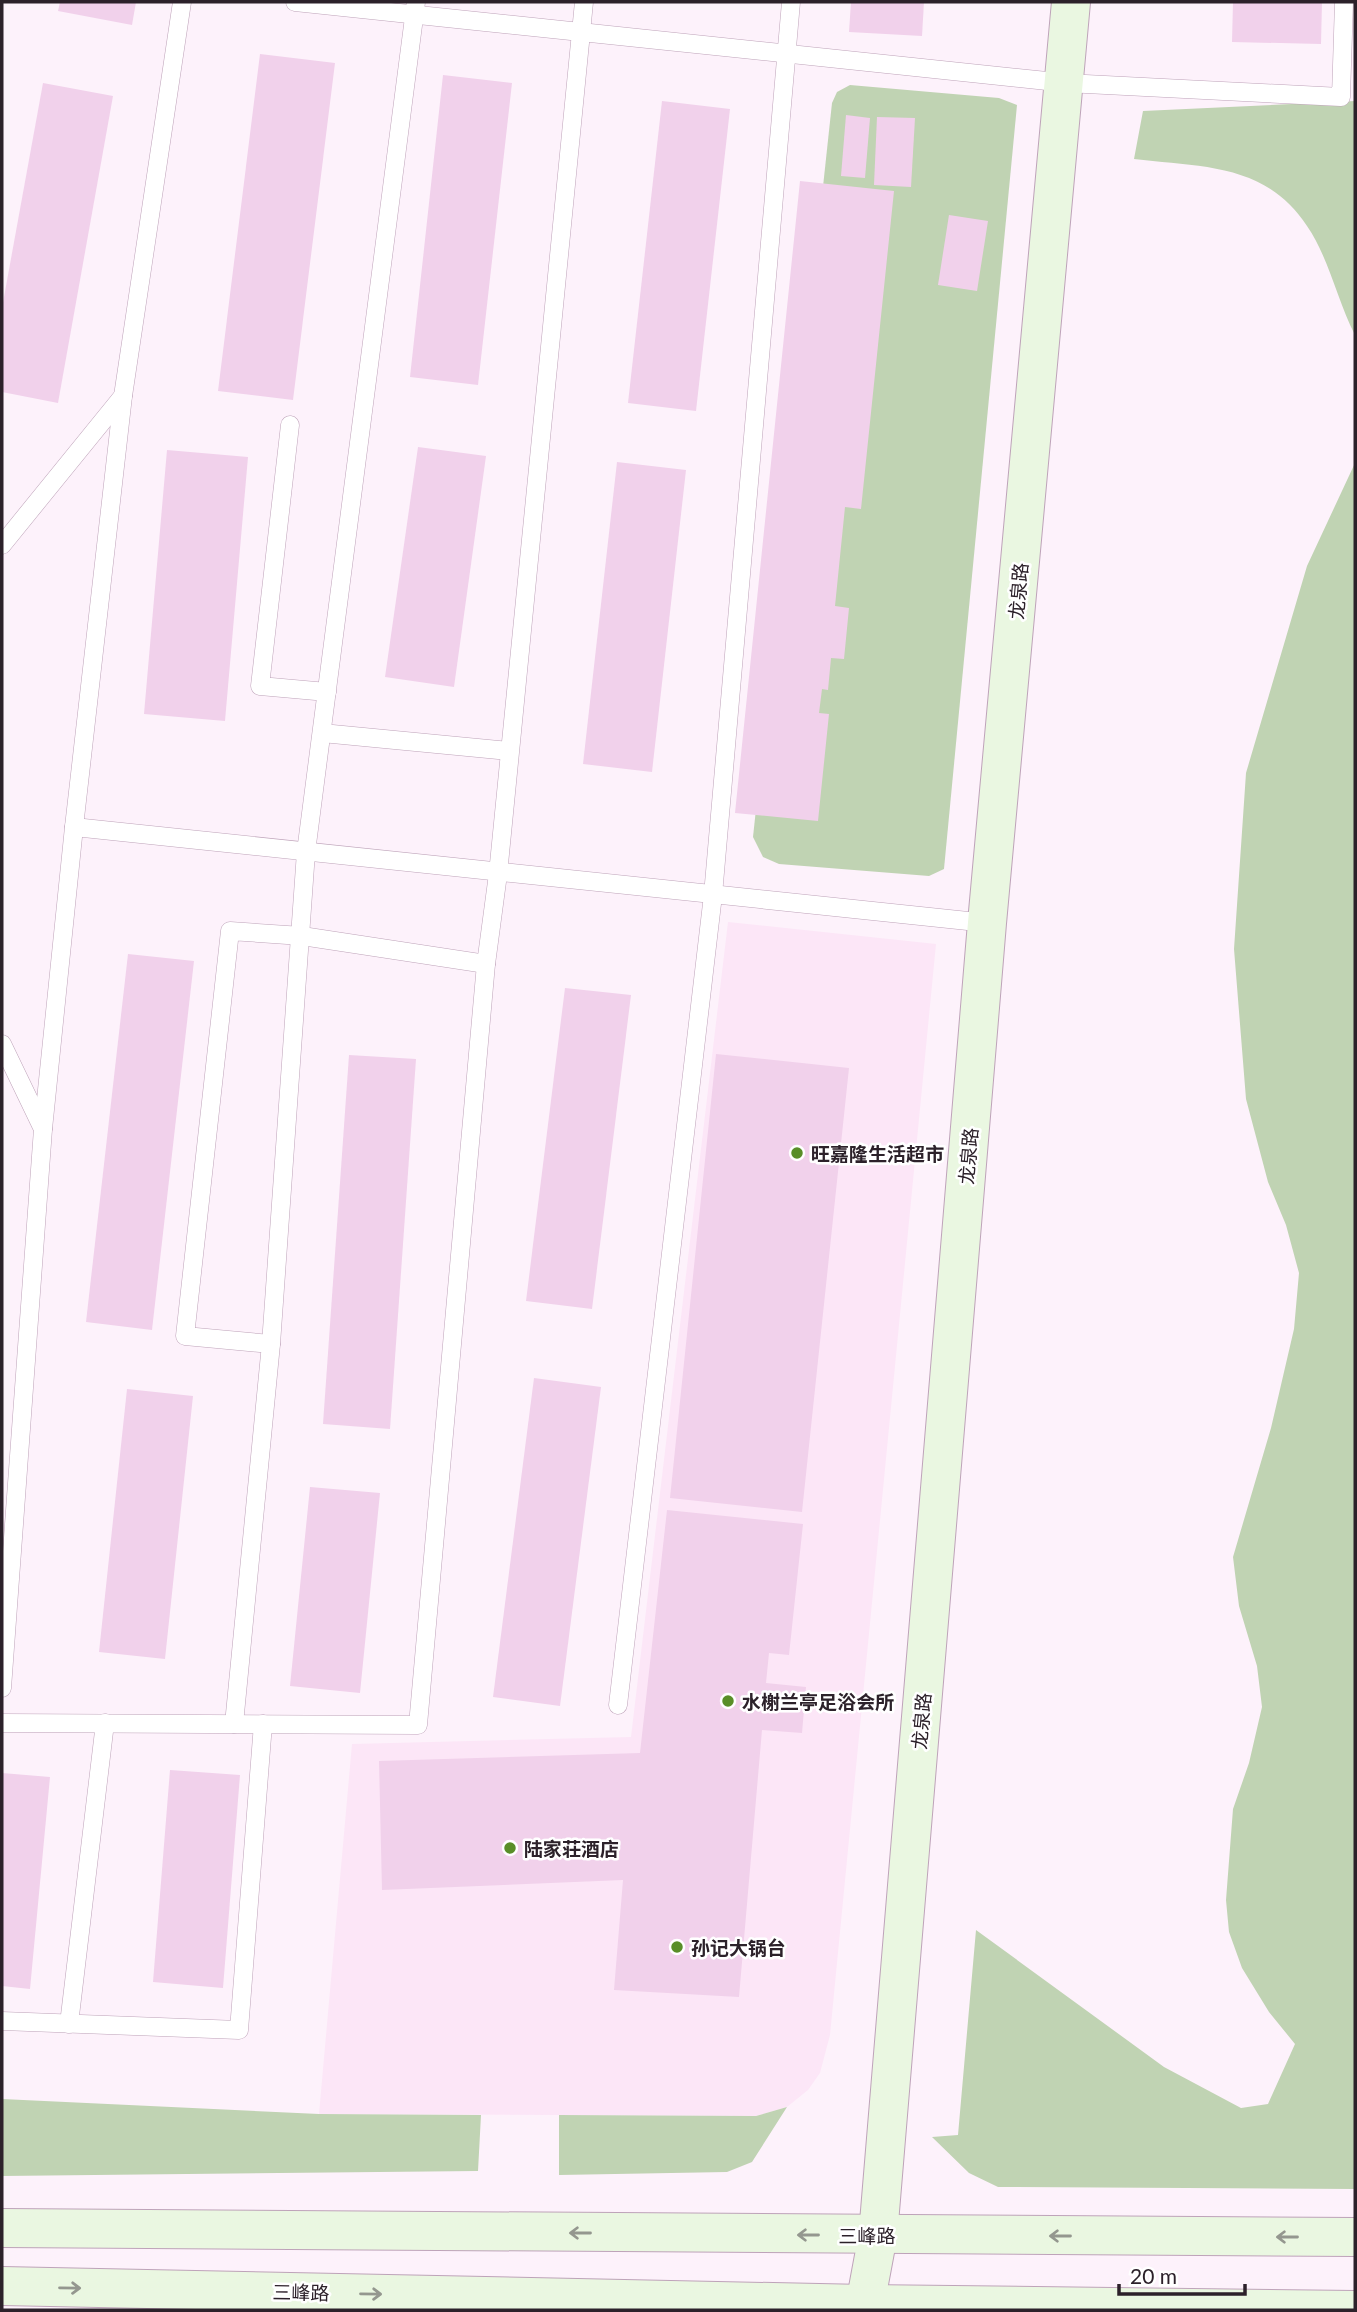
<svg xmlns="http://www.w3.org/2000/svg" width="1357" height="2312" font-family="Lato,'Noto Sans SC',sans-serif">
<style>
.built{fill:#fce6f7}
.green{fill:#c0d3b3}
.building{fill:#f1d1eb}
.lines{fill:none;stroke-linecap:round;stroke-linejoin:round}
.lane-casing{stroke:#bea3b9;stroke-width:19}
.secondary-casing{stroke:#bea3b9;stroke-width:40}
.lane{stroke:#fff;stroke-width:18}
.secondary{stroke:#eaf7e1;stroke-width:38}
.oneway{stroke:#94978f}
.poi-dot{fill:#598e28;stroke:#fff;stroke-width:2.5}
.labels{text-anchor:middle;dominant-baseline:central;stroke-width:5;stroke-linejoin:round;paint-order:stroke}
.street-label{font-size:19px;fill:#2c212a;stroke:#fff}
.poi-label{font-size:19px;font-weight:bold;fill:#2c212a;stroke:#fff;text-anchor:start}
</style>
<rect width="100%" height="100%" fill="#fdf2fb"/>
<path class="built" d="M728,922L936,944L830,2035L820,2073L808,2090L787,2107L756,2116L319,2114L352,1744L631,1737Z"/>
<g class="green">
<path d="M850,85L999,98L1017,105L944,869L929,876L779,864L763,857L753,837L832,103L837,92Z"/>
<path d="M1355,101V335C1337,300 1329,258 1307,226C1266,163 1201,167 1134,159L1143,111Z"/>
<path d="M1355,463V2189L998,2187L969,2173L932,2137L958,2135L976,1930L1164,2067L1241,2108L1268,2104L1295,2044L1269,2012L1242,1968L1229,1932L1226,1900L1233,1809L1249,1763L1262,1707L1257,1666L1239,1606L1233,1557L1271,1428L1294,1329L1299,1273L1286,1225L1268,1182L1246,1099L1234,949L1246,773L1307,566Z"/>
<path d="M2,2099L319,2114L481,2115L478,2171L2,2176Z"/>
<path d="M787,2107L752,2162L727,2172L559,2175V2115L756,2116Z"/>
</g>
<g class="building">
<path d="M60,2H136L132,25L58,11Z"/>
<path d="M851,2H924L922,36L849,32Z"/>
<path d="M1233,2H1322L1321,44L1232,42Z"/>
<path d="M260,54L335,63L293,400L218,391Z"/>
<path d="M443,75L512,83L478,385L410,377Z"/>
<path d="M43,83L113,96L58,403L2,392V308Z"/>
<path d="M662,101L730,109L696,411L628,403Z"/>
<path d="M846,115L870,118L865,178L841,176Z"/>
<path d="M877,117L915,118L911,187L874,185Z"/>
<path d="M800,181L894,191L861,509L845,507L835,606L849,608L844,659L831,658L828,690L822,689L819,713L829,714L818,821L735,813Z"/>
<path d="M949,215L988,221L977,291L938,285Z"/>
<path d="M418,447L486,456L454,687L385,677Z"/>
<path d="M167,450L248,457L225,721L144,714Z"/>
<path d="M617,462L686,470L652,772L583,764Z"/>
<path d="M128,954L194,961L152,1330L86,1322Z"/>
<path d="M565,988L631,995L592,1309L526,1301Z"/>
<path d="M716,1054L849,1068L802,1512L670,1498Z"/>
<path d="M349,1055L416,1059L390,1429L323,1424Z"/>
<path d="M534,1378L601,1387L560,1706L493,1697Z"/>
<path d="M127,1389L193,1396L165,1659L99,1652Z"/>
<path d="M310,1487L380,1493L360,1693L290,1686Z"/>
<path d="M667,1510L803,1524L789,1655L769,1653L766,1683L806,1687L802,1733L762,1730L739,1997L614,1990L623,1880L382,1890L379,1761L640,1753Z"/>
<path d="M170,1770L240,1775L223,1988L153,1982Z"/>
<path d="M2,1773L50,1777L30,1989L2,1986Z"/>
</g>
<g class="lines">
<g class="lane-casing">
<g id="lane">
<path d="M182,2L123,396L74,827L987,923"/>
<path d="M295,2L1066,83L1341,97L1344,2"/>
<path d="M290,425L260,686L327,692"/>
<path d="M2,545L123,396"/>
<path d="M322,733L509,751"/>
<path d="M2,1044L43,1129L2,1688"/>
<path d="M43,1129L74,827"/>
<path d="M271,1344L185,1336L230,931L302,936L486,964"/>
<path d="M618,1705L713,895L791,2"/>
<path d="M2,1723L418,1725L486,964L498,874L584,2"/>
<path d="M234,1724L271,1344L306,852L416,2"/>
<path d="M2,2021L239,2030L263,1724"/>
<path d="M69,2024L105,1723"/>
</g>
</g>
<g class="secondary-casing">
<g id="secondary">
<path d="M2,2228L1355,2237"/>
<path d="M2,2286L865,2304L1355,2310"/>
<path d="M864,2310L878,2235L987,923L1071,2"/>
</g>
</g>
<use href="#lane" class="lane"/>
<use href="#secondary" class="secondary"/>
</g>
<defs><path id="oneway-shaft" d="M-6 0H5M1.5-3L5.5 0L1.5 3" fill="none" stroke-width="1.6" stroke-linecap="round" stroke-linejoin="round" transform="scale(1.75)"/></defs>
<g class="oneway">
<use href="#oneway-shaft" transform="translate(580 2233) rotate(-180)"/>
<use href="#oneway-shaft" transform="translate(808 2235) rotate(-180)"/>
<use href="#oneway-shaft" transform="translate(1060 2236) rotate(-180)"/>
<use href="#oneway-shaft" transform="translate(1287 2237) rotate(-180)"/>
<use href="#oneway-shaft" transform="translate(70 2288) rotate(1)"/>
<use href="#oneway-shaft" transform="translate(371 2294) rotate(1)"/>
</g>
<g class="poi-dot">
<circle cx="797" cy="1153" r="7"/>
<circle cx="728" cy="1701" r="7"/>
<circle cx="510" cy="1848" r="7"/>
<circle cx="677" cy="1947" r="7"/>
</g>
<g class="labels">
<g class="street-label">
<text transform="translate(1018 591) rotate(-85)">龙泉路</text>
<text transform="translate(968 1156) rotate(-85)">龙泉路</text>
<text transform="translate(921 1721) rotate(-85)">龙泉路</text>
<text x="867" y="2235">三峰路</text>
<text transform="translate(301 2292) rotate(1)">三峰路</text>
</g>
<g class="poi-label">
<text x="811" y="1153">旺嘉隆生活超市</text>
<text x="742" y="1701">水榭兰亭足浴会所</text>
<text x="524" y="1848">陆家荘酒店</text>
<text x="691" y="1947">孙记大锅台</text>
</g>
</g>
<rect width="1357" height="2312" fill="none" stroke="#2c212a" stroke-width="7"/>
<path d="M1119 2284v10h126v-10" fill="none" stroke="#2c212a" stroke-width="3.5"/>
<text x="1130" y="2284" font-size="21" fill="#2c212a" stroke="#ffffff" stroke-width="5" paint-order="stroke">20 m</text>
</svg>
